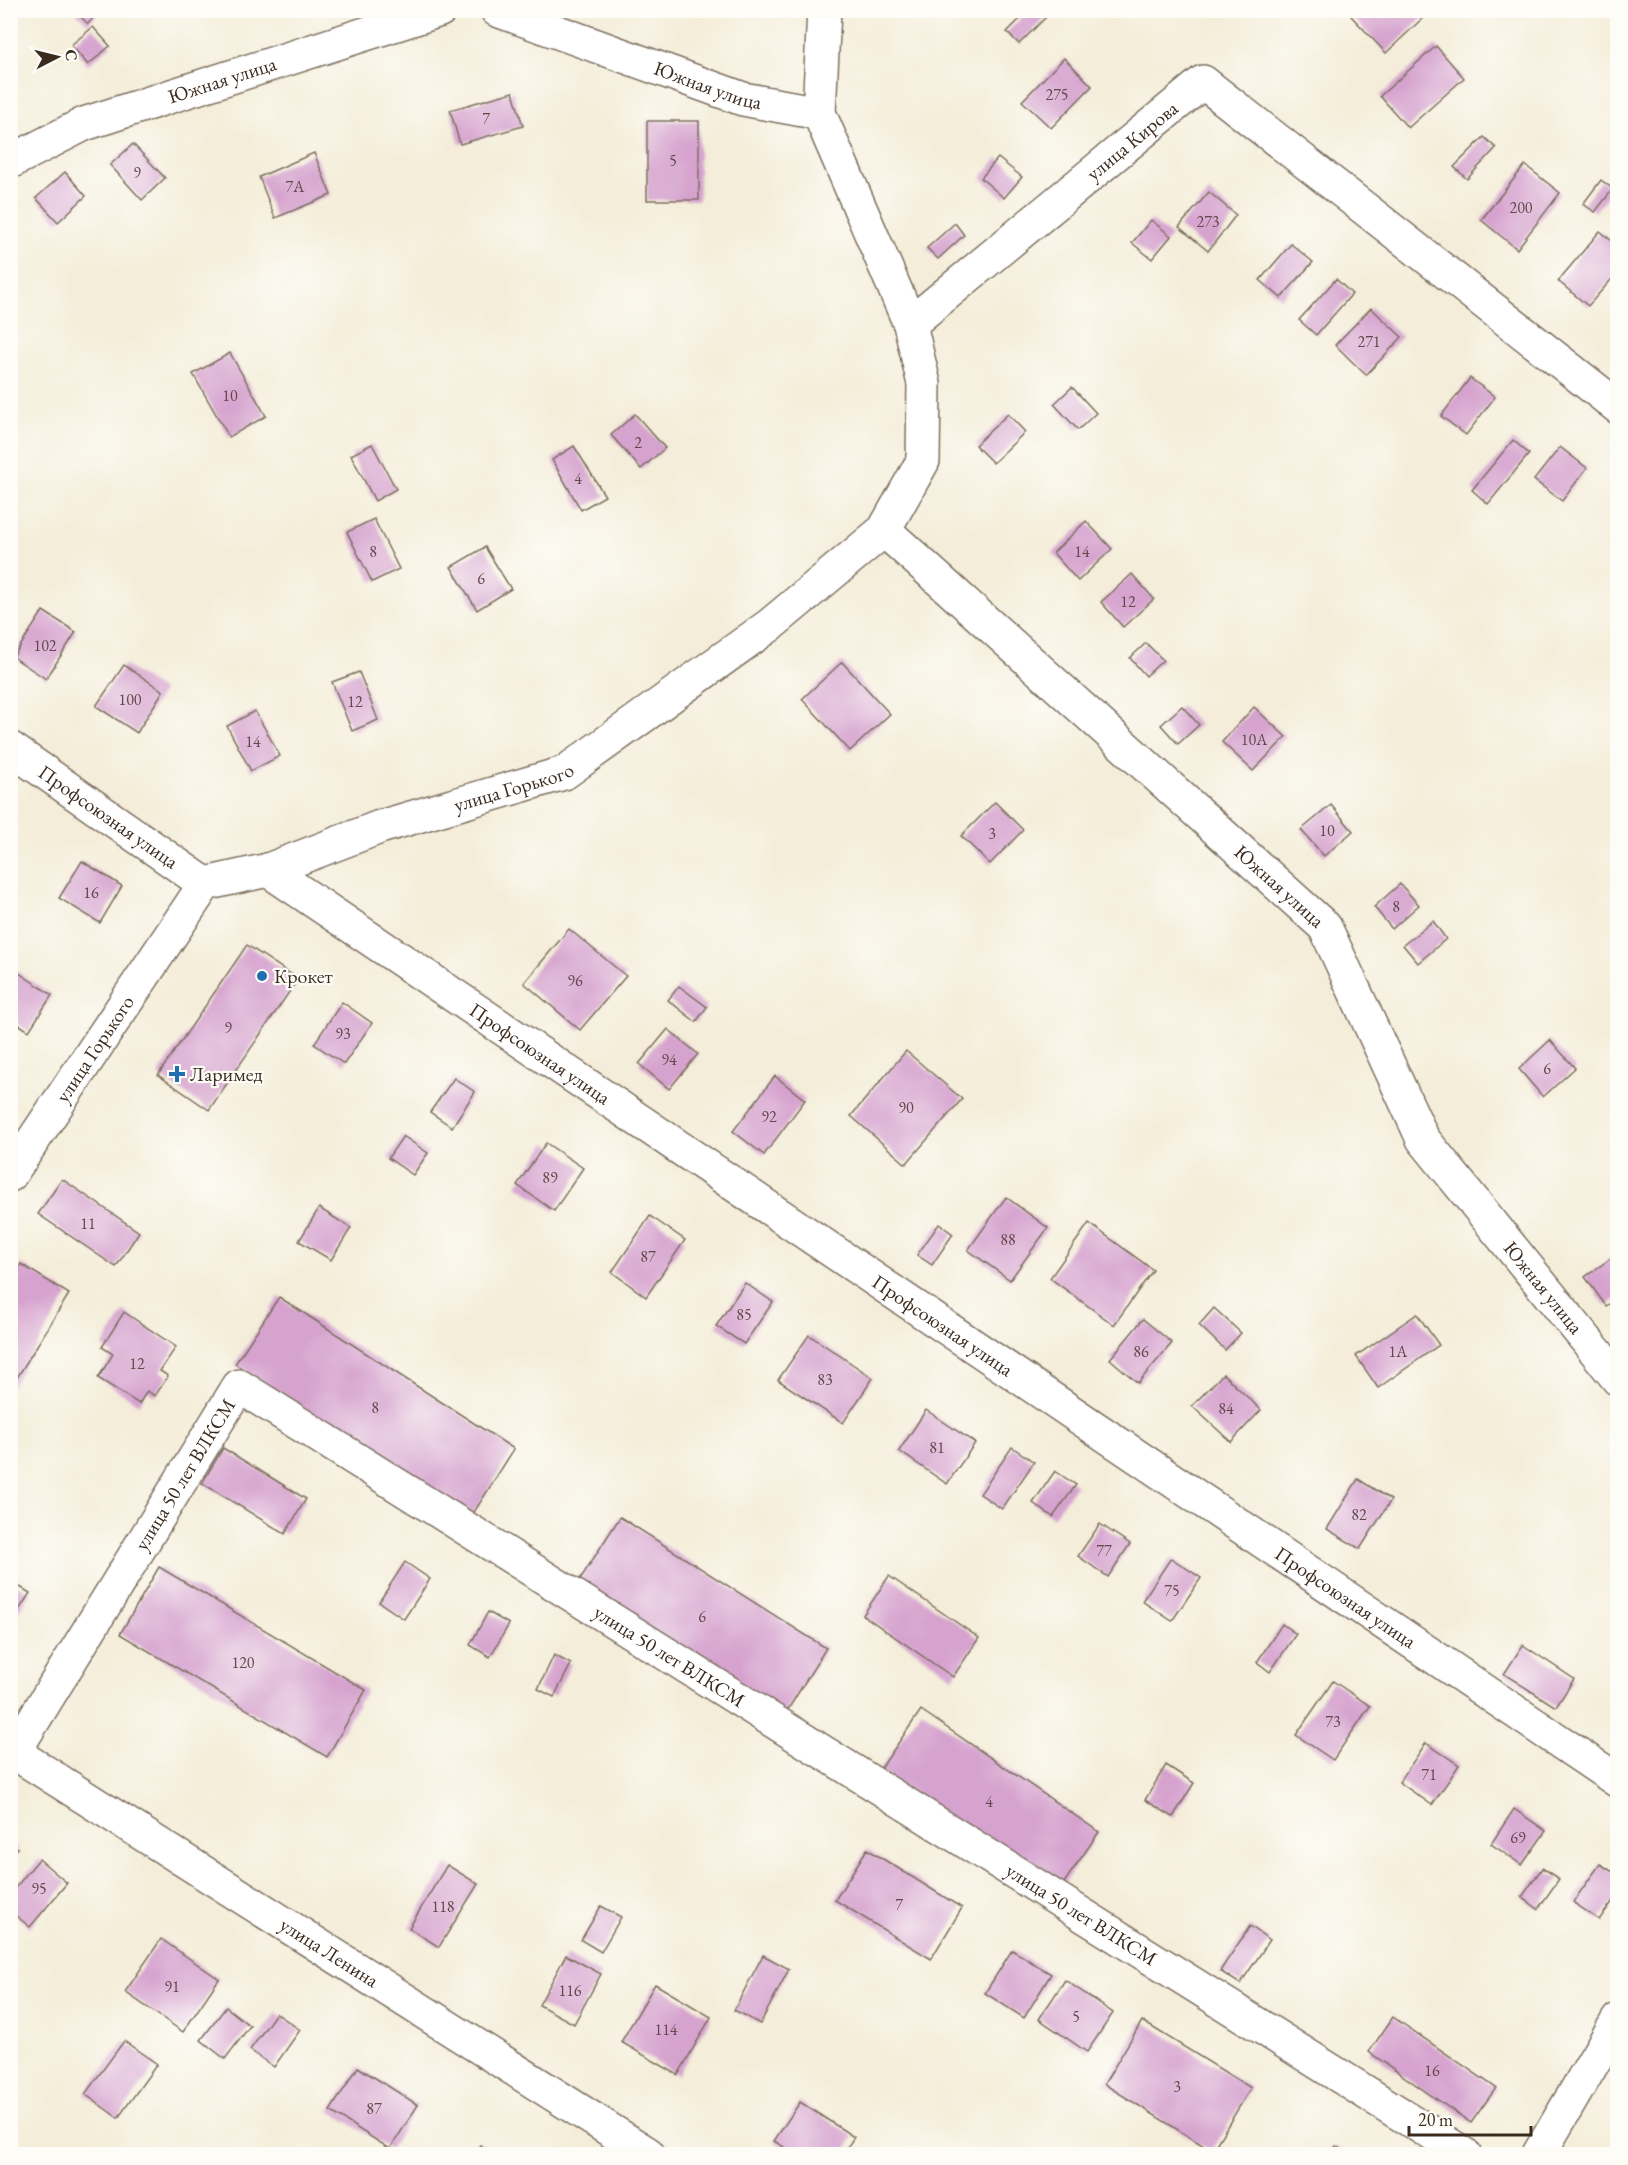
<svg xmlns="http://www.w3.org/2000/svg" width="1628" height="2165" font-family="'EB Garamond',serif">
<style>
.building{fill:#d6a3cf}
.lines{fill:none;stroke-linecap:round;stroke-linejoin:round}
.minor-casing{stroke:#7c6e5f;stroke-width:36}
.minor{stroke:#fff;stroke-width:33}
.poi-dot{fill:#1f6fb2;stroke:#fdfcf7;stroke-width:2}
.labels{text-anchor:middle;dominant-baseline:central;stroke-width:4.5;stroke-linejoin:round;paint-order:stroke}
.number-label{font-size:16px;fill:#62484a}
.street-label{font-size:20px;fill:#3b2a1e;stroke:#fdfcf7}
.poi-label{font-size:20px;fill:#3b2a1e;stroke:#fdfcf7;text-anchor:start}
</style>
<rect width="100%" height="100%" fill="#fdfcf7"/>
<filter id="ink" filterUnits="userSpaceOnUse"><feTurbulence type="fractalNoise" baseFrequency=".0167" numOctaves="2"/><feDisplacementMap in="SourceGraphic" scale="12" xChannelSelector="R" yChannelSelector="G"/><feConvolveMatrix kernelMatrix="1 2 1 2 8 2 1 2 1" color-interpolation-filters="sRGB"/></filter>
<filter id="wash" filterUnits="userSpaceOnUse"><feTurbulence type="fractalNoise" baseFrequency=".008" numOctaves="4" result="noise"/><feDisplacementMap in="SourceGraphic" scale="24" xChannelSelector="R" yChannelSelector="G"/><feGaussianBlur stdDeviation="1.35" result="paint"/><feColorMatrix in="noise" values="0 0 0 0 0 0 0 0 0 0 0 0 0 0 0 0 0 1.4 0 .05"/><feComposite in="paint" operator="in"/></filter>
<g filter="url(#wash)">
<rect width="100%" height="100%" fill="#f4edd9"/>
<g id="blocks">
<g class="building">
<path d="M74,10H100L88,24Z"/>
<path d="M1029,10H1049L1051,12L1019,44L1007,32Z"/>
<path d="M1357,10H1420L1425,16L1386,53L1351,16Z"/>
<path d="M93,27L110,46L88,65L71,45Z"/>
<path d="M1436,46L1464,78L1408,128L1380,96Z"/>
<path d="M1064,58L1092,86L1051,128L1022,101Z"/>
<path d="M513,92L523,126L460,144L450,110Z"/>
<rect x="647" y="121" width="52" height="79"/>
<path d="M1484,137L1496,148L1467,179L1454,167Z"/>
<path d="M133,144L165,178L142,200L110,165Z"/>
<path d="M314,153L331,195L275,218L259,177Z"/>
<path d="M998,158L1022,177L1004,198L981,178Z"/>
<path d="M1525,165L1560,193L1517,249L1481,220Z"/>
<path d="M65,172L86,196L58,222L36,198Z"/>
<path d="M1601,180L1613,189L1595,212L1583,204Z"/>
<path d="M1209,192L1236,215L1208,251L1179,227Z"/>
<path d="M1151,220L1171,236L1152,259L1132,243Z"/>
<path d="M955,223L964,235L938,259L927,248Z"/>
<path d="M1600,231L1618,246V272L1588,306L1558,281Z"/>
<path d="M1291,244L1313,262L1281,298L1260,280Z"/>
<path d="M1336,279L1352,294L1316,335L1299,320Z"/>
<path d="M1371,308L1402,337L1366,375L1335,345Z"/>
<path d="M230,353L266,416L229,437L193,374Z"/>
<path d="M1470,378L1495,397L1466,435L1441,416Z"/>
<path d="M1072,387L1096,413L1078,430L1054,404Z"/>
<path d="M635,414L665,448L641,469L611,435Z"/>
<path d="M1008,414L1025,432L993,463L975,445Z"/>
<path d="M1513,440L1529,454L1488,504L1472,490Z"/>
<path d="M372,444L396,489L375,501L351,455Z"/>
<path d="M574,446L605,496L581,510L552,460Z"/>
<path d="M1560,447L1587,468L1562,501L1534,480Z"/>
<path d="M374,519L399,569L372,582L347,532Z"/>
<path d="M1086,521L1112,549L1078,581L1053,553Z"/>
<path d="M485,547L511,589L477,610L451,567Z"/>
<path d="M1132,574L1154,599L1123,627L1101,602Z"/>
<path d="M43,611L76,632L46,679L13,657Z"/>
<path d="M1146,643L1163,660L1146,676L1130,658Z"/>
<path d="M842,662L890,714L850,751L802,699Z"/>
<path d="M124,665L163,691L137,733L96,706Z"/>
<path d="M359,672L378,720L352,731L332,682Z"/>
<path d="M1182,706L1199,725L1178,744L1161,725Z"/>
<path d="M1254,707L1286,737L1253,771L1222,742Z"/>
<path d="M255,711L280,756L251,771L227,726Z"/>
<path d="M995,802L1023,830L990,864L961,836Z"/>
<path d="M1331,805L1353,831L1324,856L1301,830Z"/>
<path d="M82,861L122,886L100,923L59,898Z"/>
<path d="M1400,884L1419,905L1392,929L1374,907Z"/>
<path d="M1433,921L1446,939L1418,963L1403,945Z"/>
<path d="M569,929L626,976L580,1030L524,983Z"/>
<path d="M247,945L298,979L209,1110L158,1075Z"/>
<path d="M13,969L52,995L29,1031L10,1019V973Z"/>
<path d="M679,986L707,1007L696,1022L668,1000Z"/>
<path d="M342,1002L372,1023L344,1064L314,1044Z"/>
<path d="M668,1029L698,1054L669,1089L639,1064Z"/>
<path d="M1550,1040L1575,1068L1543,1097L1519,1069Z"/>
<path d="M906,1051L962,1099L906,1164L851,1116Z"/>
<path d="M775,1076L805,1100L764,1155L733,1131Z"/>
<path d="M454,1078L475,1092L452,1127L430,1112Z"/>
<path d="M403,1136L428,1153L413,1175L388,1158Z"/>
<path d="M546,1143L583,1168L554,1211L517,1185Z"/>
<path d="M62,1179L139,1232L116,1267L38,1214Z"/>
<path d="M1006,1197L1048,1228L1010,1280L968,1250Z"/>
<path d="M319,1208L351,1228L331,1260L299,1241Z"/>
<path d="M650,1216L685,1240L646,1297L612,1272Z"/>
<path d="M1089,1223L1153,1270L1114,1325L1050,1278Z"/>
<path d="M939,1224L953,1234L932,1265L917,1255Z"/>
<path d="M1614,1256L1618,1261V1298L1606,1306L1585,1277Z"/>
<path d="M21,1264L69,1294L10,1389V1282Z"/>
<path d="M745,1283L773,1302L744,1344L716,1326Z"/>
<path d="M279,1297L514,1449L471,1517L235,1364Z"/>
<path d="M1214,1308L1241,1333L1225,1350L1199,1325Z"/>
<path d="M124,1312L176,1347L160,1371L168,1376L155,1396L147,1391L139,1404L98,1378L113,1354L102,1347Z"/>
<path d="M1417,1314L1439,1345L1378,1388L1356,1356Z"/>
<path d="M1143,1319L1172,1343L1138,1383L1110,1359Z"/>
<path d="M809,1335L873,1378L843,1423L778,1380Z"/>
<path d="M1223,1374L1261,1410L1231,1442L1192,1406Z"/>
<path d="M926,1410L975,1443L947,1484L899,1451Z"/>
<path d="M1012,1447L1034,1462L1002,1509L980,1494Z"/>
<path d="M223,1448L306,1499L285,1534L202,1483Z"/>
<path d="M1055,1471L1076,1485L1053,1517L1033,1503Z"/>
<path d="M1358,1479L1391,1500L1360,1549L1327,1529Z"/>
<path d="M620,1517L826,1648L784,1716L577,1584Z"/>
<path d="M1100,1524L1130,1544L1108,1577L1078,1556Z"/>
<path d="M1171,1558L1201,1578L1172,1621L1142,1601Z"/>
<path d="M405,1562L430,1579L404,1619L379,1602Z"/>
<path d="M159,1567L366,1690L327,1757L120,1634Z"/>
<path d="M889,1576L979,1638L953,1677L863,1615Z"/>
<path d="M10,1581L30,1593L10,1624Z"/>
<path d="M488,1612L509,1624L490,1657L470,1645Z"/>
<path d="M1282,1624L1296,1634L1270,1672L1257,1662Z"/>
<path d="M1523,1645L1574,1679L1556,1707L1504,1674Z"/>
<path d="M554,1655L571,1664L554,1697L538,1689Z"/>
<path d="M1333,1681L1370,1706L1333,1760L1296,1735Z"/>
<path d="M921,1710L1099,1832L1057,1893L879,1771Z"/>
<path d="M1426,1743L1459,1765L1432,1805L1399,1782Z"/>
<path d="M1166,1765L1194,1783L1173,1817L1145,1800Z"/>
<path d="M1514,1809L1546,1831L1522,1865L1491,1844Z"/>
<path d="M10,1841L18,1848L10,1857Z"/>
<path d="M867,1849L962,1908L931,1959L835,1900Z"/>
<path d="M39,1859L67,1883L30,1927L10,1911V1894Z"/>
<path d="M1600,1864L1618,1875V1894L1599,1920L1573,1902Z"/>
<path d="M447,1865L478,1884L439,1947L409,1928Z"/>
<path d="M1542,1868L1559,1879L1538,1909L1522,1897Z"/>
<path d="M601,1906L621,1917L601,1952L581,1940Z"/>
<path d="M1250,1926L1270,1940L1240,1984L1220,1971Z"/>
<path d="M161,1939L219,1979L183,2032L125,1992Z"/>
<path d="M1012,1950L1051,1974L1024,2018L985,1993Z"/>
<path d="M566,1955L601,1974L574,2024L539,2005Z"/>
<path d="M763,1955L789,1969L760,2024L734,2010Z"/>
<path d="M1065,1980L1113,2013L1087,2052L1039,2019Z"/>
<path d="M655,1984L711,2017L678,2075L621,2042Z"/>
<path d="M226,2007L250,2026L225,2059L201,2040Z"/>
<path d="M276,2013L300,2030L274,2067L250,2050Z"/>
<path d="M1393,2017L1496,2088L1471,2123L1369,2052Z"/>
<path d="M1142,2021L1251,2088L1212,2151L1104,2084Z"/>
<path d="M124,2041L157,2064L118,2118L85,2094Z"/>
<path d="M358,2067L418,2105L390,2149L330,2111Z"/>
<path d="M800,2102L854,2137L843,2154H795L774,2141Z"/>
<path d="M480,2145L495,2154H474Z"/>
<path d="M1336,2146L1348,2154H1329Z"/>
</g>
</g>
</g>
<g filter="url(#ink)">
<use href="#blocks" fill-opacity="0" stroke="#7c6e5f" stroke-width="1.5"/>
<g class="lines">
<g class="minor-casing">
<g id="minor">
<path id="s1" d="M497,10L743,99L819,113"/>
<path id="s2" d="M10,162L84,124L440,10"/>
<path id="s3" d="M910,324L1203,82L1618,407"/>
<path id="s4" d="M884,530L1325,927L1423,1139L1618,1379"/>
<path id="s5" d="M10,748L205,884"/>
<path id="s6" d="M268,870L1618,1781"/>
<path id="s7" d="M10,1175L205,884L268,870L380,827L564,773L770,625L884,530L923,461L924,384L910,324L819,113L824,10"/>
<path id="s8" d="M10,1750L648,2154"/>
<path id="s9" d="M14,1752L239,1386L1464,2154"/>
<path d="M1539,2154L1618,2020"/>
</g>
</g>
<use href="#minor" class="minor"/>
</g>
</g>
<g class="poi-dot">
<circle cx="262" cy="976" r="6"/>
<path d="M174 1065h6v6h6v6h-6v6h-6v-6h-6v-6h6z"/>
</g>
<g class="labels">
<g class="number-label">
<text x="1057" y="94">275</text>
<text x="486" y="118">7</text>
<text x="673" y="160">5</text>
<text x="137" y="172">9</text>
<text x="295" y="186">7А</text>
<text x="1521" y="207">200</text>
<text x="1208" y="221">273</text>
<text x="1369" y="341">271</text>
<text x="230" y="395">10</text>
<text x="638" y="442">2</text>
<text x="578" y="478">4</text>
<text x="373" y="551">8</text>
<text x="1082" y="551">14</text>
<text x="481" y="578">6</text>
<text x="1128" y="601">12</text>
<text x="45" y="645">102</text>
<text x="130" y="699">100</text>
<text x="355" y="701">12</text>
<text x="1254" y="739">10А</text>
<text x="253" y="741">14</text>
<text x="1327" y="830">10</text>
<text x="992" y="833">3</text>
<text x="91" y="892">16</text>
<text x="1396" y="906">8</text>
<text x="575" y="980">96</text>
<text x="228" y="1027">9</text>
<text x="343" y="1033">93</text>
<text x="669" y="1059">94</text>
<text x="1547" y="1068">6</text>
<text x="906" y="1107">90</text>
<text x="769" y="1116">92</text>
<text x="550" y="1177">89</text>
<text x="88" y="1223">11</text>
<text x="1008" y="1239">88</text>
<text x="648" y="1256">87</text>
<text x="744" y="1314">85</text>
<text x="1141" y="1351">86</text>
<text x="1398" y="1351">1А</text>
<text x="137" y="1363">12</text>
<text x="825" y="1379">83</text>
<text x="375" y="1407">8</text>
<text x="1226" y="1408">84</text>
<text x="937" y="1447">81</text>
<text x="1359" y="1514">82</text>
<text x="1104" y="1550">77</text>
<text x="1172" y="1590">75</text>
<text x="702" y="1616">6</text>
<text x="243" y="1662">120</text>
<text x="1333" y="1721">73</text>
<text x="1429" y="1774">71</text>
<text x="989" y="1801">4</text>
<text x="1518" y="1837">69</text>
<text x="39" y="1888">95</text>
<text x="899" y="1904">7</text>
<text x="443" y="1906">118</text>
<text x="172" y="1986">91</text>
<text x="570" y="1990">116</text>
<text x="1076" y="2016">5</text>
<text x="666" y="2029">114</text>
<text x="1432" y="2070">16</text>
<text x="1177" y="2086">3</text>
<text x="374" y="2108">87</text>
</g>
<g class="street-label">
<text stroke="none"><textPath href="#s2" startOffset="228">Южная улица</textPath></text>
<text stroke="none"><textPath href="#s1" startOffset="224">Южная улица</textPath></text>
<text stroke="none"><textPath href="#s3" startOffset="288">улица Кирова</textPath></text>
<text stroke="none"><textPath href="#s7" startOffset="674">улица Горького</textPath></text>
<text stroke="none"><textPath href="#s5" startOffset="120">Профсоюзная улица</textPath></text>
<text stroke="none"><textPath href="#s4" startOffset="532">Южная улица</textPath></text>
<text stroke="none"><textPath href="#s7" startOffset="152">улица Горького</textPath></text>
<text stroke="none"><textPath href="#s6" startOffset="328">Профсоюзная улица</textPath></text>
<text stroke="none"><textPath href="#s4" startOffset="1018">Южная улица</textPath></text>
<text stroke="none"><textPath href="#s6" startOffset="814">Профсоюзная улица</textPath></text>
<text stroke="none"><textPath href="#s9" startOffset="326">улица 50 лет ВЛКСМ</textPath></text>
<text stroke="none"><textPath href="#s6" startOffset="1300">Профсоюзная улица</textPath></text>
<text stroke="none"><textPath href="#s9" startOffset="938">улица 50 лет ВЛКСМ</textPath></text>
<text stroke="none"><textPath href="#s9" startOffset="1424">улица 50 лет ВЛКСМ</textPath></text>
<text stroke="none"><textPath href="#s8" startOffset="378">улица Ленина</textPath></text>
</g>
<g class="poi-label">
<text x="274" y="976">Крокет</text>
<text x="190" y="1074">Ларимед</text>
</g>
</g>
<rect width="1628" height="2165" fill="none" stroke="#fdfcf7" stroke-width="36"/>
<g transform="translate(57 57) rotate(83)" stroke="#fdfcf7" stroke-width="4.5" paint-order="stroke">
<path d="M0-4.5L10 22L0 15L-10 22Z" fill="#3b2a1e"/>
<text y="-9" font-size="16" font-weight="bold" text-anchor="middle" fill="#3b2a1e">С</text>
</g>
<path d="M1409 2126v9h122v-9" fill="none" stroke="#3b2a1e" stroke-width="3"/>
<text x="1418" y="2126" font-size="18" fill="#3b2a1e" stroke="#fdfcf7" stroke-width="4.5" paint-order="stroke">20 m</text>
</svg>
